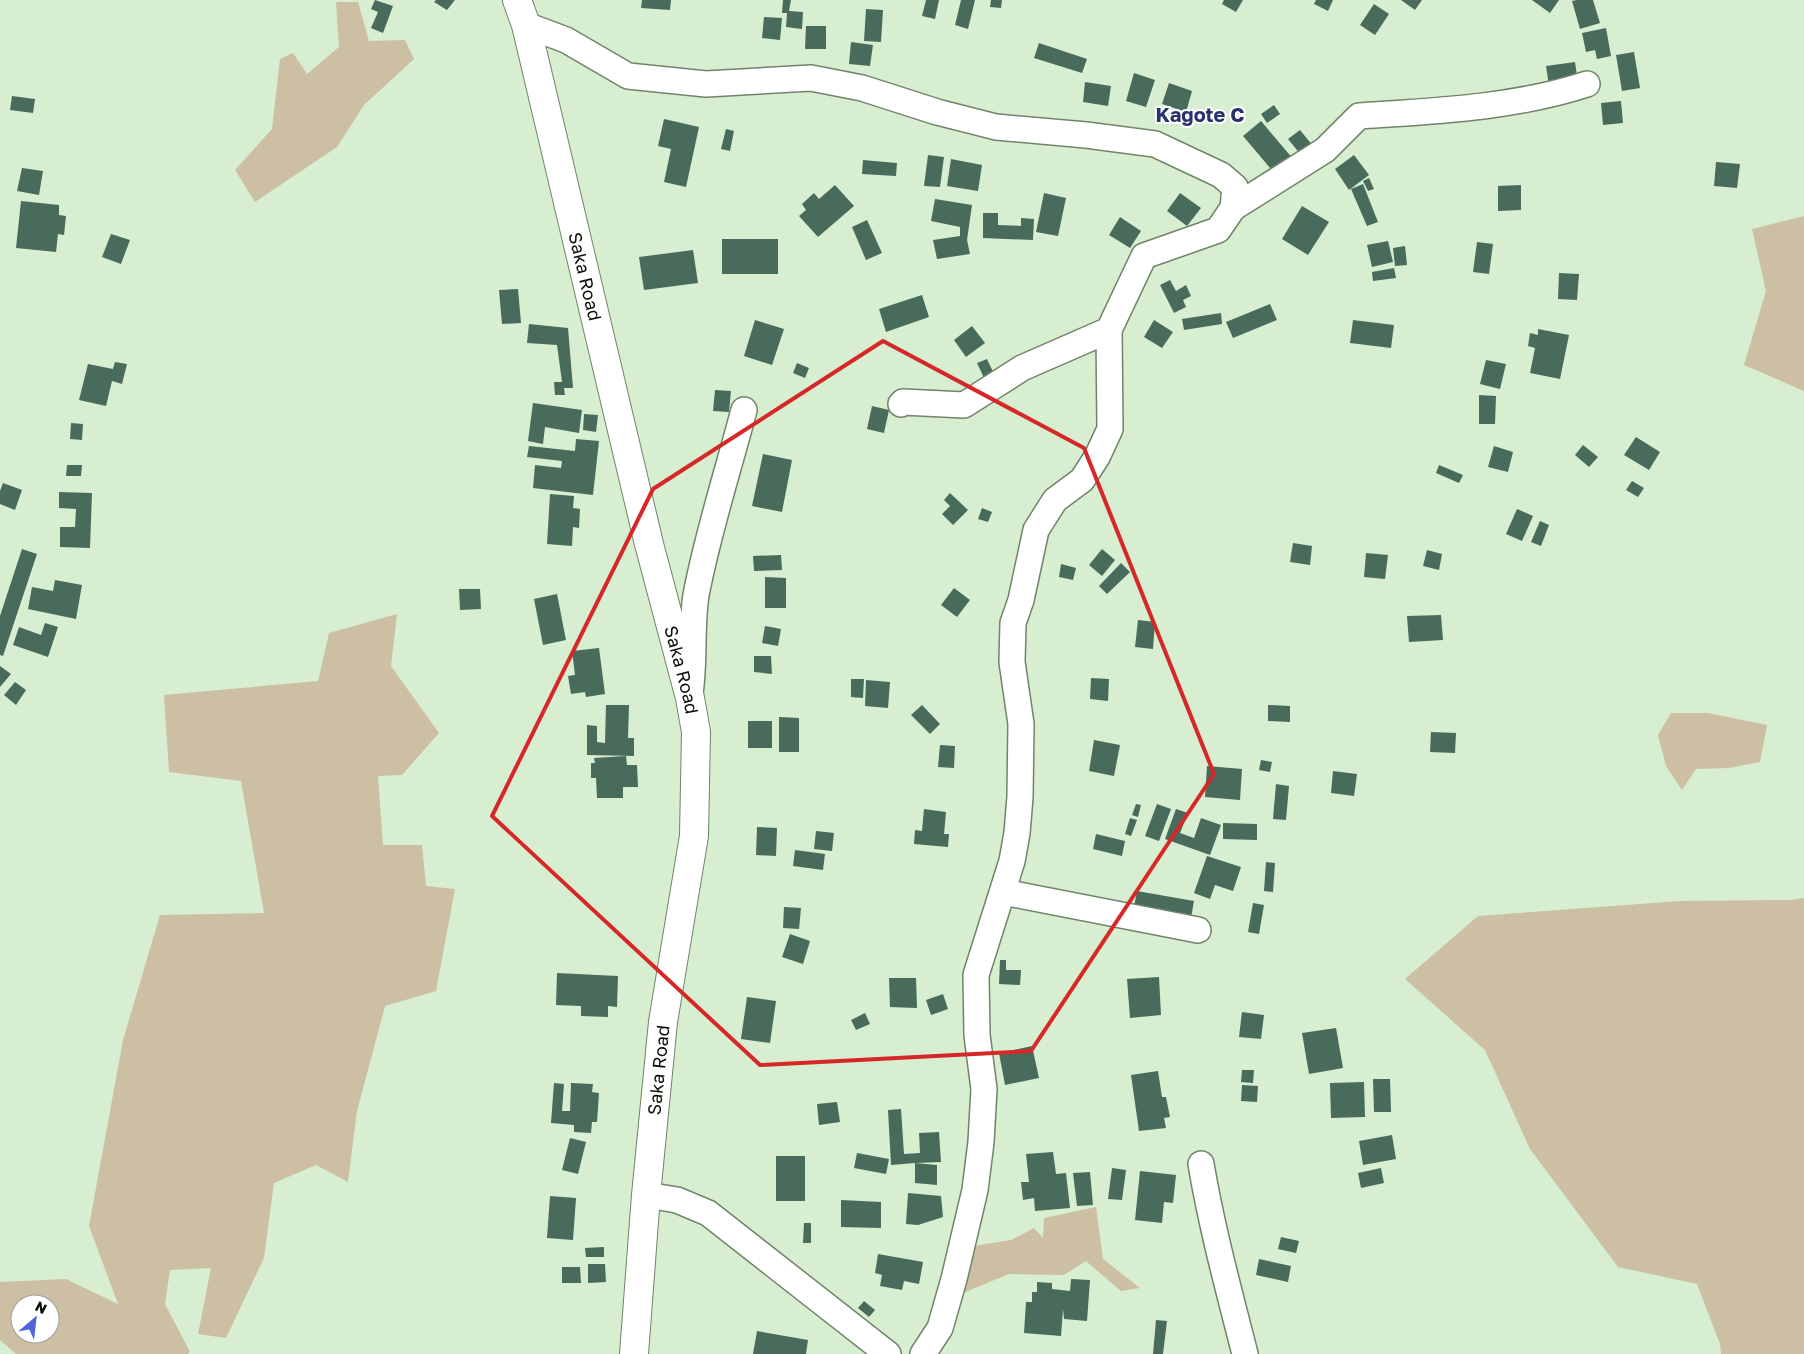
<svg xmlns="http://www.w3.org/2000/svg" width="1804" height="1354" font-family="'Golos Text',sans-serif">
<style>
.green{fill:#cdbfa3;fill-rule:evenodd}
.building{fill:#496b5c}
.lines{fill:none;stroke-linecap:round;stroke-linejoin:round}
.minor-casing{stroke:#70846a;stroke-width:28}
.major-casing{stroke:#70846a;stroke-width:30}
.minor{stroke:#fff;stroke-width:25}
.major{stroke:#fff;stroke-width:28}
.marked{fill:none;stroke:#d62828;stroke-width:4;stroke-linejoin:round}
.labels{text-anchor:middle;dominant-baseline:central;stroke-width:4;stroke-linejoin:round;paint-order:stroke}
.street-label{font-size:18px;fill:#0a1208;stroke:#fff}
.quarter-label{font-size:20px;font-weight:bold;fill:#28326c;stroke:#fff}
</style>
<rect width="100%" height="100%" fill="#d7eed1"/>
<g class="green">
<path d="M336,2H358L369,41L405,40L414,59L364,105L337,147L255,202L235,170L272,129L280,59L293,53L307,74L339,47Z"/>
<path d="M1804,216V391L1744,365L1766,291L1752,229Z"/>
<path d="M397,614L391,666L439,733L402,775L378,776L383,845H422L426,886L455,889L436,991L385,1006L357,1111L348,1182L316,1165L274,1183L264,1258L226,1338L198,1334L211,1268L170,1270L165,1304L190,1352L187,1354H16L0,1340V1282L66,1279L118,1304L89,1226L123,1040L160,915L264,913L241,781L169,772L164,695L318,681L329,633ZM20,1304H50V1334H20Z"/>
<path d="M1671,713H1708L1767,725L1760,762L1729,768L1696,769L1682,790L1666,766L1658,735Z"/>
<path d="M1804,898V1354H1721L1720,1344L1697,1284L1618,1267L1530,1149L1485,1050L1405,979L1478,916L1680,901L1790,900Z"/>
<path d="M1096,1207L1103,1259L1140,1288L1121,1291L1086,1261L1064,1275L1009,1274L951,1298L967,1247L1011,1240L1034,1228L1043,1238L1044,1218Z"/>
</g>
<g class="building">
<path d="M375,0L393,6L383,33L371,28L378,12L371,9Z"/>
<path d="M436,0H455L447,10L434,2Z"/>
<path d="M642,0H671L670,10L641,8Z"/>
<path d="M783,0H791L789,11L803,12L802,29L786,27L787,13H782Z"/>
<path d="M926,0H939L935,19L922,16Z"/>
<path d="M961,0H975L968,29L955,25Z"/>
<path d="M991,0H1002L1001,8L990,7Z"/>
<path d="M1224,0H1243L1236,12L1222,4Z"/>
<path d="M1316,0H1333L1328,11L1314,4Z"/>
<path d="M1401,0H1422L1415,10Z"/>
<path d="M1532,0H1559L1550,13Z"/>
<path d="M1577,0H1593L1600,23L1580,29L1572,1Z"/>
<path d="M1374,4L1389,14L1375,35L1360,25Z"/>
<path d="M866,9L883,10L881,42L864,41Z"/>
<path d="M764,17L782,18L780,40L762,38Z"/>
<path d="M806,26H826V49H805Z"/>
<path d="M1606,28L1611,56L1597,59L1595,50L1586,52L1582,33Z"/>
<path d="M851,42L873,45L870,66L849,64Z"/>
<path d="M1039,43L1087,59L1082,73L1034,58Z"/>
<path d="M1634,52L1640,88L1622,91L1616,55Z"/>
<path d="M1575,62L1578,83L1549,86L1546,66Z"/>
<path d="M1134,73L1155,80L1146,107L1126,101Z"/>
<path d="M1085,82L1111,86L1108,106L1083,102Z"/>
<path d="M1169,83L1192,91L1186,112L1162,104Z"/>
<path d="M12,96L35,99L33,113L10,110Z"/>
<path d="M1621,101L1623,123L1603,125L1601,103Z"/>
<path d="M1274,105L1280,114L1267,123L1261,114Z"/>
<path d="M664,119L699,127L686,187L664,182L671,149L658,146Z"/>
<path d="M1261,121L1294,160L1276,175L1243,136Z"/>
<path d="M726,129L734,131L730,151L721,149Z"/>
<path d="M1300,130L1313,146L1301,155L1288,139Z"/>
<path d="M928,155L944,157L940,187L924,186Z"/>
<path d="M1354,155L1369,175L1349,190L1335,169Z"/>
<path d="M951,159L982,165L978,191L947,186Z"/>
<path d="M863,160L897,163L896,176L862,174Z"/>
<path d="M1716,162L1740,164L1737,188L1714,186Z"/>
<path d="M22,168L43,171L39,195L17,191Z"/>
<path d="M1369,178L1374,189L1368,191L1363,181Z"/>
<path d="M1363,184L1378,222L1367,226L1351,189Z"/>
<path d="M835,185L854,206L818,237L799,216L806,210L802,204L814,193L819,199Z"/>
<path d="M1521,185V210L1498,211V186Z"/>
<path d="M1044,193L1066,198L1058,236L1036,232Z"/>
<path d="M1180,193L1201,208L1187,226L1167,211Z"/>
<path d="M935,199L972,205L967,240L970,254L937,259L933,240L960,236V227L931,221Z"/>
<path d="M21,201L59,205V215L66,216L64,235L58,234L56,252L16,248Z"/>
<path d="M1302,206L1329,222L1308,255L1282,239Z"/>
<path d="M983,213H998V225L1021,226V218L1034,219L1033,240L983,238Z"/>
<path d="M1120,217L1141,231L1130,248L1109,235Z"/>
<path d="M867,220L882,253L866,260L852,227Z"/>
<path d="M111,234L130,240L121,264L102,257Z"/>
<rect x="722" y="239" width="56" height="35"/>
<path d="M1388,241L1393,262L1372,267L1367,245Z"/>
<path d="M1477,242L1493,244L1489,274L1473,272Z"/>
<path d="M1405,246L1407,265L1395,266L1393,248Z"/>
<path d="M693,250L698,283L644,290L639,257Z"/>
<path d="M1394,268L1396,278L1373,281L1372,272Z"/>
<path d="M1559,273L1579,274L1577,300L1558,299Z"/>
<path d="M1170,280L1176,291L1186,285L1191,296L1183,300L1186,307L1174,313L1160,285Z"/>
<path d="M518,289L521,323L502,324L499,290Z"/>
<path d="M922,295L929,317L886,332L879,309Z"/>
<path d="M1270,304L1277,320L1233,338L1226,322Z"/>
<path d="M1221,313L1222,324L1184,330L1182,319Z"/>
<path d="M755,320L784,329L772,365L744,356Z"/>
<path d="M1154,320L1173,332L1162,348L1144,337Z"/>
<path d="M1353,320L1394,325L1391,348L1350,343Z"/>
<path d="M529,324L568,328L573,388H564L565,395H555L554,382H562L557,345L527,343Z"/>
<path d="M972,326L985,343L966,357L954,340Z"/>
<path d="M1538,329L1569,335L1560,379L1530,373L1535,348L1528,346L1530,333L1538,335Z"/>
<path d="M987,359L994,374L984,378L977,363Z"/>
<path d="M1486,360L1506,364L1500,389L1480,384Z"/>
<path d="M115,362L127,364L122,384L112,381L106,406L79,400L88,364L113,369Z"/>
<path d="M797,363L809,368L805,378L793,373Z"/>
<path d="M715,390L731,391L729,412L713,411Z"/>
<path d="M1479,395L1496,396L1495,424H1479Z"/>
<path d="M533,403L582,410L579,433L545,427L543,444L528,441Z"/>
<path d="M872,406L889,410L884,433L867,429Z"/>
<path d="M584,414L598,415L596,432L583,430Z"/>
<path d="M71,423L83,424L82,440L70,439Z"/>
<path d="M1636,437L1660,452L1649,470L1624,455Z"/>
<path d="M576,439L599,441L593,495L533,488L535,465L561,468L562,461L527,457L529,446L575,451Z"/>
<path d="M1583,445L1598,457L1589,467L1575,455Z"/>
<path d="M1494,446L1513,452L1508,472L1488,467Z"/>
<path d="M763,454L792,460L782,512L752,506Z"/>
<path d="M67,465H82L81,476H66Z"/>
<path d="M1439,465L1463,475L1459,483L1436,473Z"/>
<path d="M1632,481L1644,488L1638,497L1626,490Z"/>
<path d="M3,483L22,490L15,510L0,504V491Z"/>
<path d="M59,492L92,493L90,548L60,547V527H75L76,509L59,508Z"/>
<path d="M950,493L968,510L953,525L942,514L950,506L944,500Z"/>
<path d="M550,494L574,496L573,508L580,509L579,528L573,527L572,546L547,544Z"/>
<path d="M982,508L992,512L988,522L978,519Z"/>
<path d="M1517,509L1533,516L1522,541L1506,534Z"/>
<path d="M1540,521L1549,525L1541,546L1531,542Z"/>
<path d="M1293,543L1312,546L1310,565L1290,562Z"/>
<path d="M22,549L37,554L3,656L0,655V616Z"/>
<path d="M1102,549L1115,560L1102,576L1089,565Z"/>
<path d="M1427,550L1442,554L1439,570L1423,566Z"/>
<path d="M1366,553L1388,555L1385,579L1364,577Z"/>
<path d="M781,555L782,570L754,571L753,556Z"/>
<path d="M1121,563L1130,572L1107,594L1099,586Z"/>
<path d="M1061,564L1076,568L1073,580L1059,577Z"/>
<path d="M765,577L786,578V608H765Z"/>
<path d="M55,580L82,585L76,619L28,609L32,587L53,591Z"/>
<path d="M954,588L970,600L957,617L941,605Z"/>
<path d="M459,589H480L481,609L460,610Z"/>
<path d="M557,594L566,640L543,645L534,599Z"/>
<path d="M1441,615L1443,640L1409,642L1407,616Z"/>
<path d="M1138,620L1155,622L1153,649L1135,647Z"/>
<path d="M45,623L58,627L48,657L13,645L19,627L41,635Z"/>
<path d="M765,626L781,629L778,646L762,643Z"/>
<path d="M599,648L605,694L586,697L585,692L571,694L568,676L575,675L572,651Z"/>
<path d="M754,656H771L772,674L754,672Z"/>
<path d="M0,666L11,674L0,687Z"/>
<path d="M1091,678L1109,679L1108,701L1090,699Z"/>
<path d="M851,679H864L863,698L851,697Z"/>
<path d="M866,680L890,682L888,708L865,706Z"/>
<path d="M15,682L26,690L16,705L4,695Z"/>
<path d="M606,705H629L628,738H634V756L587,755V725L597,726V742L605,743Z"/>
<path d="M922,705L940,724L930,734L911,715Z"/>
<path d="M1268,705L1290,706V722L1268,721Z"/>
<path d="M779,717L799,718V752H779Z"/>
<rect x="748" y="721" width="24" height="27"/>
<path d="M1431,732L1456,733L1455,753L1430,752Z"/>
<path d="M1094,740L1120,745L1114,776L1089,771Z"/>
<path d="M940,745L955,746L954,768L938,767Z"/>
<path d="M626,756L627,765H637L638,787H623V798H597L596,778H591V763H595L594,758Z"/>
<path d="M1261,760L1272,762L1270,772L1259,770Z"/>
<path d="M1207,766L1242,769L1240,800L1205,797Z"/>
<path d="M1333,771L1357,774L1354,796L1331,793Z"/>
<path d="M1276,784L1289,786L1286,820L1273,819Z"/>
<path d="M1136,804L1141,805L1138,817L1132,815Z"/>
<path d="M1157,804L1171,809L1159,841L1145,836Z"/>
<path d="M924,809L946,812L944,834H949L948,847L914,844L915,830L922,831Z"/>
<path d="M1176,809L1188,813L1180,833L1194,838L1201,818L1221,825L1210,855L1165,839Z"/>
<path d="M1130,818L1137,820L1131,836L1125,834Z"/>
<path d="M1223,823L1257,824V840L1223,839Z"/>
<path d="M757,827L777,828L776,856L756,855Z"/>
<path d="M816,831L834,833L832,851L814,849Z"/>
<path d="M1096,834L1125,841L1122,856L1093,849Z"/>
<path d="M795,850L825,854L823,870L793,866Z"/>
<path d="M1207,856L1241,867L1233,891L1215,885L1210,899L1194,893Z"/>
<path d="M1266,862L1275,863L1273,892L1264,891Z"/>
<path d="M1137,891L1194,901L1191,918L1134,907Z"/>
<path d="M1253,903L1264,905L1259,934L1248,932Z"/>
<path d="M784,907L801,908L799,929L783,928Z"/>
<path d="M790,934L810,941L803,964L782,957Z"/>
<path d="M1000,960H1006V970H1021L1020,985L999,984Z"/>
<path d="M557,973L618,976L617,1007L608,1006V1017L581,1016V1006L556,1005Z"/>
<path d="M1159,977L1161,1015L1130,1018L1127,979Z"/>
<path d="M889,978H916L917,1008L890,1007Z"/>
<path d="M943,994L948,1009L931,1015L926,1000Z"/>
<path d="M747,997L776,1001L770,1043L741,1039Z"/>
<path d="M1242,1012L1264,1015L1261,1039L1239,1037Z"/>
<path d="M865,1013L870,1024L856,1030L851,1020Z"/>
<path d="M1336,1028L1343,1068L1309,1074L1302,1033Z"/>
<path d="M1032,1046L1039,1078L1005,1085L999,1053Z"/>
<path d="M1242,1070H1254L1253,1083L1241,1082Z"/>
<path d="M1158,1071L1162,1097H1166L1170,1117L1164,1118L1166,1128L1139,1131L1131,1075Z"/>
<path d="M1373,1079H1390L1391,1112H1374Z"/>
<path d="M1364,1082L1365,1117L1331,1118L1330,1083Z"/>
<path d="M554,1083L564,1084L562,1111H570L571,1083L593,1084L592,1092L599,1093L597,1122H592L591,1133L574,1132V1125L551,1123Z"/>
<path d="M1242,1085L1258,1086L1257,1102L1241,1101Z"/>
<path d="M837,1102L840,1122L819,1125L817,1104Z"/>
<path d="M901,1109L904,1154L920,1153L919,1133L939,1132L941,1162L915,1163L937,1165V1185L915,1183V1163L891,1165L888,1110Z"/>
<path d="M1392,1135L1396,1159L1363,1165L1359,1141Z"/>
<path d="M570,1138L586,1142L578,1174L562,1170Z"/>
<path d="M1053,1152L1056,1174L1066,1173L1070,1208L1035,1211L1034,1198L1023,1200L1021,1182H1029L1026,1154Z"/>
<path d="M857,1153L889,1159L886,1174L854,1168Z"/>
<rect x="776" y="1156" width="29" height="45"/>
<path d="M1112,1168L1126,1170L1122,1200L1108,1199Z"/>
<path d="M1381,1168L1384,1183L1361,1188L1358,1173Z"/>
<path d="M1140,1171L1176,1175L1173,1203L1164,1202L1162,1223L1135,1220Z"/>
<path d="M1090,1172L1093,1205L1077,1206L1073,1173Z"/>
<path d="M908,1193L941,1196L943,1217L918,1225L906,1224Z"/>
<path d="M550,1196L576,1198L573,1240L547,1238Z"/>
<path d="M841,1200L881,1202V1228L841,1227Z"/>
<path d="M804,1223H811V1243H803Z"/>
<path d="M1281,1237L1299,1241L1296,1253L1278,1249Z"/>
<path d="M604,1247V1257H586L585,1248Z"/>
<path d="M878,1254L923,1262L919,1284L904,1281L902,1290L880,1286L882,1275L875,1273Z"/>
<path d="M1259,1259L1291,1266L1288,1282L1256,1275Z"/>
<path d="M588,1264H605L606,1282L588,1283Z"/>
<path d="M562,1267H580L581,1283H562Z"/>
<path d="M1071,1279L1090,1280L1087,1321L1064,1319L1063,1309L1061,1336L1024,1333L1026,1302H1032V1292H1037V1282L1052,1283V1289L1070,1291Z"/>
<path d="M864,1301L875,1310L869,1317L858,1308Z"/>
<path d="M1156,1320L1167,1321L1163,1354H1153Z"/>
<path d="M757,1331L808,1340L806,1354H753Z"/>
</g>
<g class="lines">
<g class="minor-casing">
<g id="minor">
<path d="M526,25L566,40L628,76L706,84L811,78L862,88L937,112L996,127L1086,135L1155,144L1221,175L1235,187L1233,208L1218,230L1144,256L1109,330L1022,368L964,405L903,402L901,404"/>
<path d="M1233,208L1325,150L1359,116C1434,111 1514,108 1587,84"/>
<path d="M690,693C695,661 691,627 696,595C708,532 728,471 744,410"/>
<path d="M1003,892L1198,930"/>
<path d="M1201,1164C1212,1229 1229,1291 1245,1354"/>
<path d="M646,1195L677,1200L708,1213L888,1354"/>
<path d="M923,1354L940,1328L954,1279L975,1190L981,1142L984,1089L977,1035L976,975L1012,861L1017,833L1020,797L1021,724L1012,662L1013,623L1021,600L1036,530L1055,500L1082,480L1097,457L1110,429L1109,330"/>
</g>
</g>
<g class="major-casing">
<g id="major">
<path id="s1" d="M517,0L526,25L649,544L690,698L696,732L694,836L663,1022L646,1195L634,1354"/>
</g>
</g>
<use href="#minor" class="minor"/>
<use href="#major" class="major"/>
</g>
<path class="marked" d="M883,341L1084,448L1214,774L1031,1051L760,1065L492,816L653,489Z"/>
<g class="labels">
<g class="street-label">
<text stroke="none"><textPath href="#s1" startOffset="285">Saka Road</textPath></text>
<text stroke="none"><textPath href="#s1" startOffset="690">Saka Road</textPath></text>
<text transform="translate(658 1070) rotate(-84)">Saka Road</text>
</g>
<g class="quarter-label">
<text x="1200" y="114">Kagote C</text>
</g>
</g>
<g transform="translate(35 1319) rotate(28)"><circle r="24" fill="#ffffff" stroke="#9da09c"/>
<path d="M0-4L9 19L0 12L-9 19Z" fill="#5263d9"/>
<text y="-8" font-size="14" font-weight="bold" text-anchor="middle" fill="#0a1208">N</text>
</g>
</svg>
